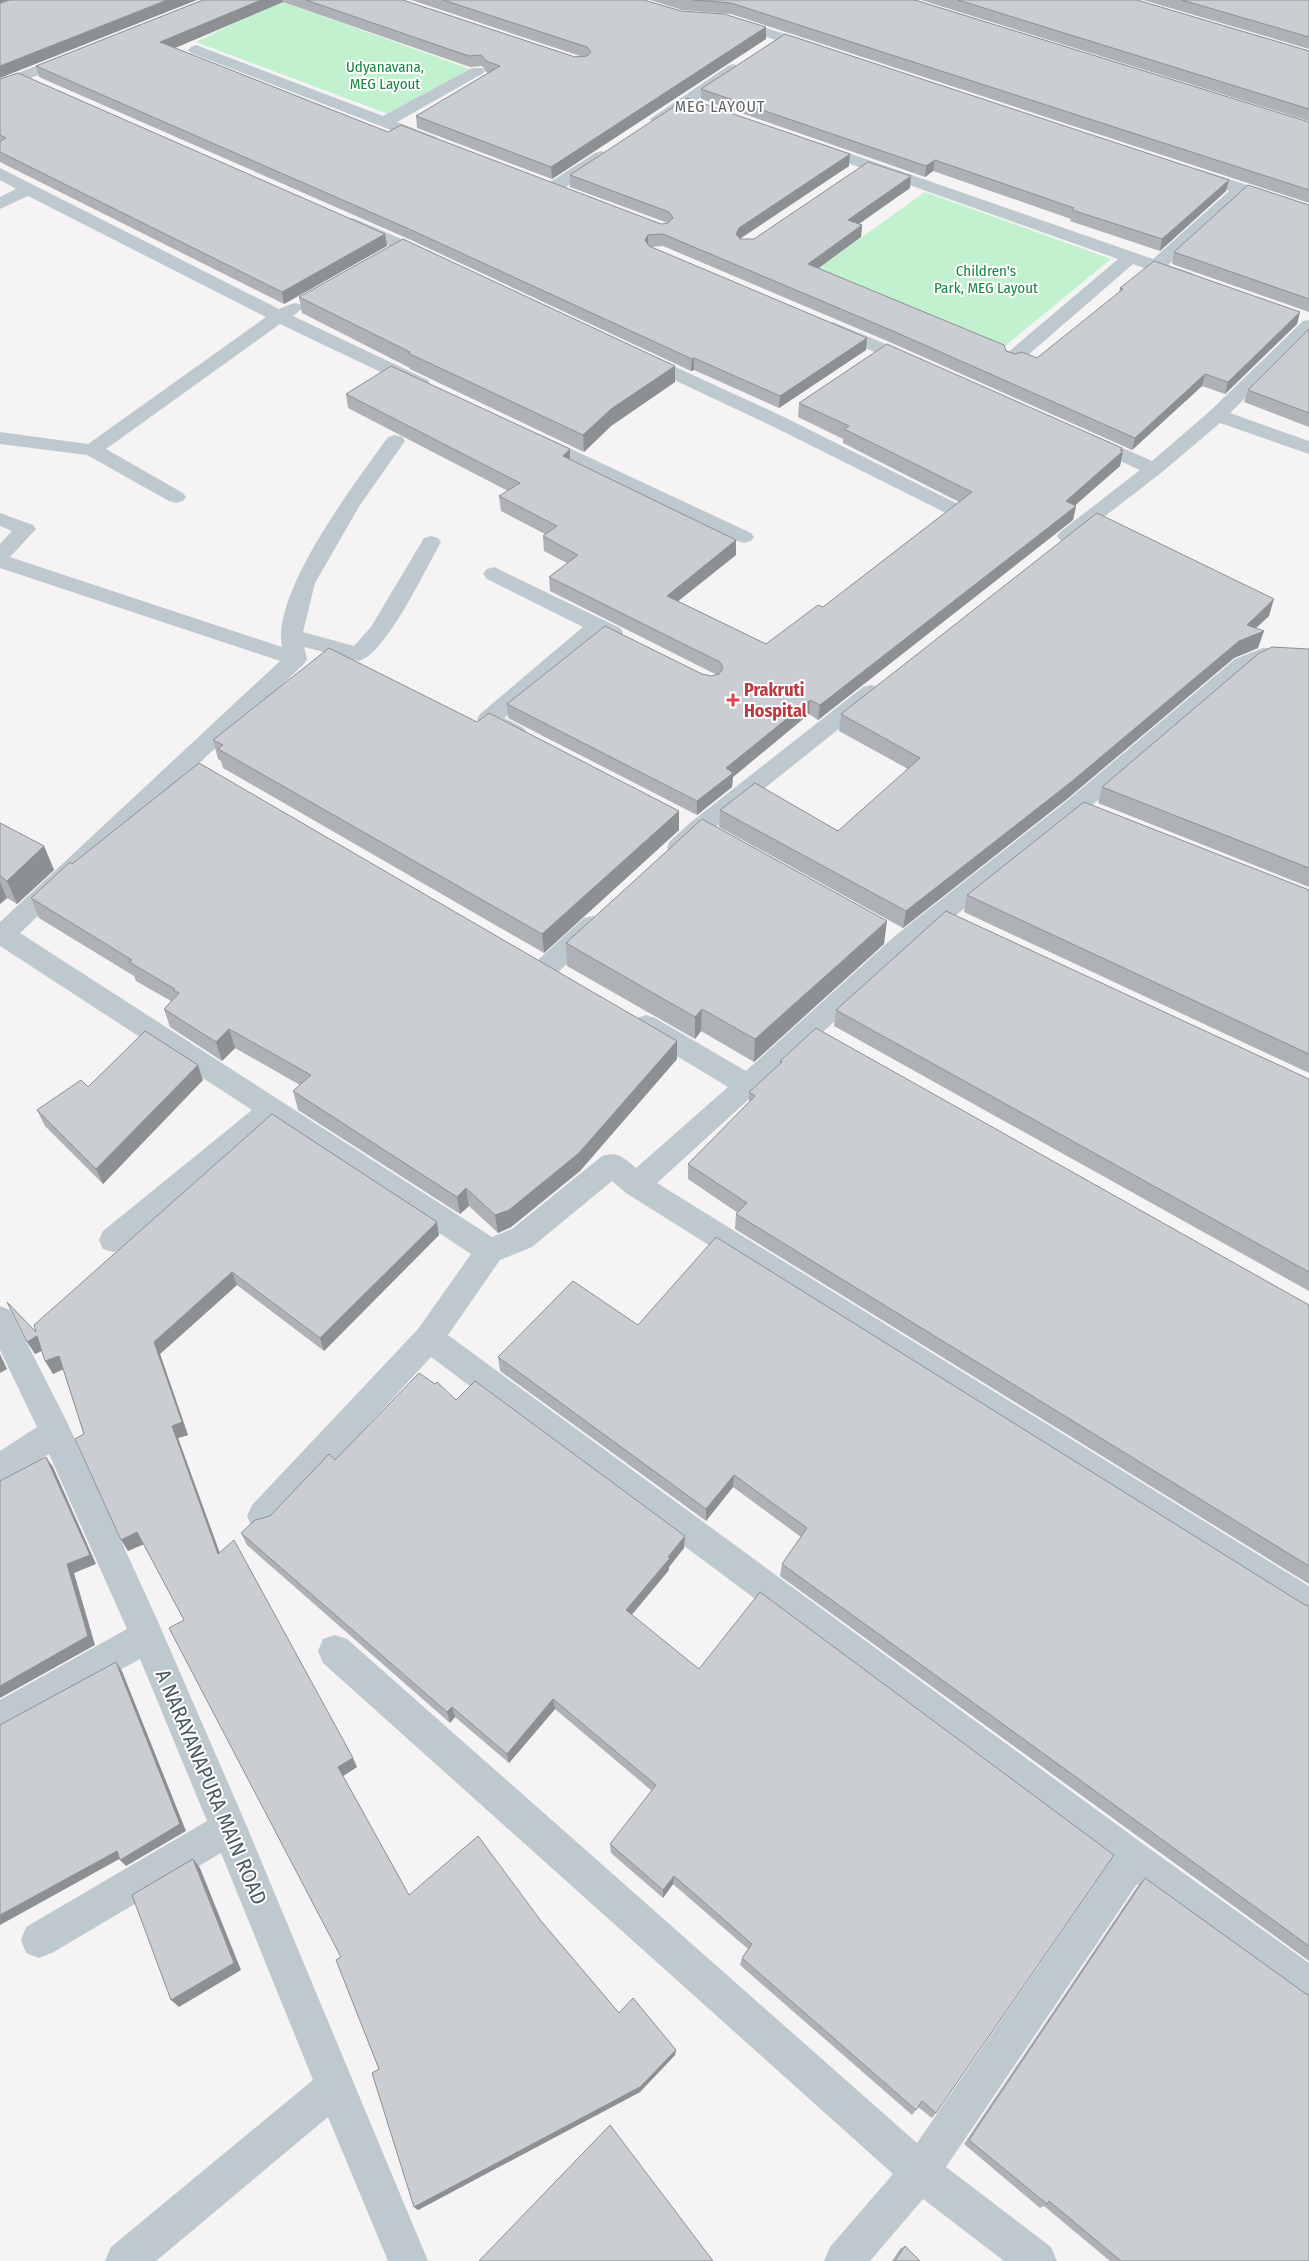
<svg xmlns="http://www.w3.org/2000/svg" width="1309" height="2261" font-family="'Fira Sans Condensed',sans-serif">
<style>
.green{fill:#c2f1cf}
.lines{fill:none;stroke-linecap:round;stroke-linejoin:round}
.minor{fill:#bec9cf;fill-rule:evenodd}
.wall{fill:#aeb1b5}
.shaded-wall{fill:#8d9093}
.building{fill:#caced2;stroke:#8d9093}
.health-dot{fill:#e0444e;stroke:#fff;stroke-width:2}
.labels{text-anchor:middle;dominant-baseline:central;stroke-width:4;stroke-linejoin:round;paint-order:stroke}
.far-park-label{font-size:15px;fill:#168742;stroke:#fff}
.far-neighbourhood-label{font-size:16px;letter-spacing:1px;fill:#5f6468;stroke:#fff}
.health-label{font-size:18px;font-weight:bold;fill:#be3a42;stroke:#fff;text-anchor:start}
.near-street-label{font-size:21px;fill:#4a5961;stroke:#fff}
</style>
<rect width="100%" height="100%" fill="#f5f3f3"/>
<g class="green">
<path d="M280,1L470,69L388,114L196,42Z"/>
<path d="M925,192L1111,259L999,351L808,276Z"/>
</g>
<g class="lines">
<g class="minor">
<path d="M731,17L821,45L824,48L821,51L816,53L726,24L724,21Z"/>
<path d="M196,45L383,116L472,68H482L485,71L482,74L397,122L436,137L438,140L436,143L430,145L191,53L188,50L191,47Z"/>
<path d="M72,52L77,54L80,57L77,60L0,90V80Z"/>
<path d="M733,64L738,66L741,69L738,72L664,122H652L650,119L728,66Z"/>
<path d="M814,141L1153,259L1229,191L1186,177L1184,173L1186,169H1198L1309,205V216L1244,195L1168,265L1192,273L1195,277L1192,281H1180L1133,264L1020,362L1013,364L1006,362L1004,358L1006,354L1118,259L808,149L806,146L808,143Z"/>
<path d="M601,151L607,153L609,156L607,159L559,192H547L545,188L547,184L595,153Z"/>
<path d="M0,168L279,309L294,303L300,304L303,308L293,316L428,380L430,384L428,388L421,390L414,388L280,324L106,449L183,493L186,497L183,501L176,503L169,501L87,455L0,444V432L88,444L266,317L28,196L0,209V197L16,189L0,180Z"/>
<path d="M353,218L436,254L439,258L436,262H424L347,227L344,223L347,219Z"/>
<path d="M1309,320V335L1230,413L1309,441V454L1220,423L1161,473L1074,540L1067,542L1060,540L1057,536L1060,532L1140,470L1082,444L1079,440L1082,436L1089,434L1096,436L1152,461L1210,411L1303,321Z"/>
<path d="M833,322L922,359L924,363L922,367L915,369L908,367L827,331L824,327L827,323Z"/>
<path d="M643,352L784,417L958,504L961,508L958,512L951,514L944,512L770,425L636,362L634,358L636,354Z"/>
<path d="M537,433L751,533L754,537L751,541L744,543L737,541L530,443L527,439L530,435Z"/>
<path d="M395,435L402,437L405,441L360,505L315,583L303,632L354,646L371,627L424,538L431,536L438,538L441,542C426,568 386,654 359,661L304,647L307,659L304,664L20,933L492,1237L512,1229L602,1156C618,1151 624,1158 636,1168L728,1087L637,1032L633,1025L637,1018L646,1015L655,1018L746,1071L896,935L1068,800L1235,659L1263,648L1309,651V665L1266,662L1251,669L1084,812L914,949L657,1183L1309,1586V1620L1297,1615L626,1193L612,1181L532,1247L500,1260L448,1335L1146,1846L1309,1963V2005L1296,1999L1137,1884L946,2167L1051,2247L1057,2261H1004L923,2199L870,2261H824L830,2247L893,2174L323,1663L318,1651L323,1639L335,1635L347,1639L917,2143L1109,1863L431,1357L274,1527L263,1531L252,1527L247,1516L252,1505L418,1329L471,1254L273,1124L123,1249L113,1252L103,1249L99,1240L103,1231L252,1110L0,946V922L280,661L0,568V544L12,531L0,526V513L33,525L36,529L10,557L282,647C271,592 356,482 388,437Z"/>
<path d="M494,567L620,628L623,633L620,638L612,640L600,636L504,718L524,728L527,733L524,738L516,741L480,724L477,719L480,714L583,627L487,579L483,574L487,569Z"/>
<path d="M871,685L879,687L882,692L879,697L707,834C696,845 688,858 670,853L667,847L670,841L691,822L863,687Z"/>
<path d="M593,916L602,918L606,925L602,932L556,974L547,977L538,974L534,967L538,960L584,918Z"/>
<path d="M0,1306L10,1310L67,1422L159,1624L242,1815L428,2261H388L328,2117L156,2261H105L111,2247L313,2080L221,1853L52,1953L39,1958L26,1953L21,1940L26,1927L207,1821L140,1659L0,1736V1700L127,1629L49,1454L11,1478L0,1482V1451L37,1427L0,1350Z"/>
</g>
</g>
<g class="wall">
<path d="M203,0H403L575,57L580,56L411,0H644L766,39L552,179L417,128L416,116L488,73L486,72L482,66L470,67L283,2L175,48L388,132L661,224L668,223L570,187V175L849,166L740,239H754L910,188L859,224L862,225L861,237L818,268L1015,354L1037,358L1119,293L1120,288L1300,312L1297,324L1225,394L1202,386L1132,450L892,343L663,246L651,247L866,350L779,408L694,370L691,371L411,240L39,77L36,66Z"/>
<path d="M650,0H915L1309,122V203L731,14L682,10Z"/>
<path d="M921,0H1137L1309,51V121Z"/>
<path d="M1143,0H1309V49Z"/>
<path d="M0,79L385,234L387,246L284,304L0,162Z"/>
<path d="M701,89L1226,191L1160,251L1070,221L1071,219L933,171L925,177L701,99Z"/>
<path d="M1309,205V312L1172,264L1174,252Z"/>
<path d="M299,297L675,382L611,426L584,452L410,369V368L302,313Z"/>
<path d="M1309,329V427L1244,402L1248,390Z"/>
<path d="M346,394L570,459L736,555L678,601L766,644L823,607L959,502L843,443V439L798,417L799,403L1123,451L1120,466L1075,505L1076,506L1073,520L818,720L809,714L733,777L732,787L697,815L508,718L507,704L702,674L711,676L717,675L550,591L549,577L567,563L544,551L543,536L545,534L501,511L499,496L508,491L348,408Z"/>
<path d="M1269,616L1256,628L1258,648L1234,658L1067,799L903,928L719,827L720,810L838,831L908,769L839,731L841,714Z"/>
<path d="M1309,649V887L1098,803L1102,787Z"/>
<path d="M477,722L679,811V830L544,953L223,768L221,761L218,759L213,740Z"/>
<path d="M0,823L44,846L54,870L17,904L7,898L0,904Z"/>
<path d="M72,864L677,1059L580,1171L511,1227L498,1233L469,1206L460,1214L298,1110L293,1091L300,1085L235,1048L222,1061L170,1027L164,1009L171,1001L136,981L134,976L39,918L31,898Z"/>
<path d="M1309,890V1073L964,912L967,895Z"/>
<path d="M566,943L884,944L754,1062L701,1031L695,1039L567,966Z"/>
<path d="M836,1010L1309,1079V1291L834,1026Z"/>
<path d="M780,1061L1309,1305V1584L735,1229L736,1214L738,1213L688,1179V1164L749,1102V1092L780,1065Z"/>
<path d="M203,1080L103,1184L45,1126L37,1110L88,1087Z"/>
<path d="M272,1114L439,1235L324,1351L237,1285L160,1354L188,1435L178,1438L220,1553L357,1767L343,1776L409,1895L541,1921L619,2013L676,2050L675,2055L640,2092L418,2210L414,2207L379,2069L341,1957L184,1620L144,1544L128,1551L84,1434L63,1369L53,1374L42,1351L35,1354L36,1332Z"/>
<path d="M638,1325L1309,1606V1961L780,1576L782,1564L801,1537L733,1487L706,1521L500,1371L498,1357Z"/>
<path d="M456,1400L684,1548L669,1567V1570L632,1615L936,2113L932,2118L918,2107L912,2115L740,1965L742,1958L748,1949L673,1884L663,1898L611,1853L610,1844L652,1791L555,1709L509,1763L455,1717L450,1723L247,1545L241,1533L270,1516L335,1460Z"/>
<path d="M1145,1878L1306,1994L1309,2261H1110L1044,2206L1040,2208L964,2144L1137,1887Z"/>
<path d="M905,2246L920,2261H892L900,2249Z"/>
</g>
<g class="shaded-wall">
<path d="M0,0H9L0,3Z"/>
<path d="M167,0H197L0,78V66Z"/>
<path d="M261,0H282L283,2L163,53L160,42Z"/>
<path d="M766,27V39L552,179L551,167Z"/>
<path d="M850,154L849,166L739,239L736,234L739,228Z"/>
<path d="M935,160L933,171L925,177L926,166Z"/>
<path d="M911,176L910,188L847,232L848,220Z"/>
<path d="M1229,180L1226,191L1160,251L1162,239Z"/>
<path d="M862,225L861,237L808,276V264Z"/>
<path d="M385,234L387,246L284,304L282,292Z"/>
<path d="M648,235V247L645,240Z"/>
<path d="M1300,312L1297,324L1225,394L1228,382Z"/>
<path d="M867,338L866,350L779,408L780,396Z"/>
<path d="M694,358V370L691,371L692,359Z"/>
<path d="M675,366V382L611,426L584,452L583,435L611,409Z"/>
<path d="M1205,374L1202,386L1132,450L1135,438Z"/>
<path d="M1122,448L1121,453L1123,451L1120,466L1063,516L1066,501Z"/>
<path d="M570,449V464L563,456Z"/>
<path d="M1076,506L1073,520L818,720L820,705Z"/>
<path d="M736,540V555L667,610V596Z"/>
<path d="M1274,599L1269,616L1245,638L1264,631L1258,648L1234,658L1067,799L903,928L906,911L1247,625Z"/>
<path d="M810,700L809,714L733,777L732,787L697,815V801L726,768Z"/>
<path d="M679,811V830L544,953L542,934Z"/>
<path d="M44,846L54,870L17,904L7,881Z"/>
<path d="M0,882L7,898L0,904Z"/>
<path d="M887,921L884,944L754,1062L755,1039Z"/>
<path d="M702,1009L701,1031L695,1039V1017Z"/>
<path d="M229,1029L235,1048L222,1061L216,1042Z"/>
<path d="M677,1041V1059L580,1171L511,1227L498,1233L495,1215Z"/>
<path d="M198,1065L203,1080L103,1184L96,1169Z"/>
<path d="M466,1188L469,1206L460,1214L457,1197Z"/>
<path d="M437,1222L439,1235L324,1351L320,1338Z"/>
<path d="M232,1272L237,1285L160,1354L188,1435L178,1438L224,1565L218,1554L172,1426L154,1342Z"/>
<path d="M37,1336L45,1349L35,1354L27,1342Z"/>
<path d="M0,1354L7,1369L0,1373Z"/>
<path d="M59,1356L66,1368L53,1374L45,1361Z"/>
<path d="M46,1457L53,1467L96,1564L74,1573L95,1645L0,1698V1686L67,1564Z"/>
<path d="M734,1475L733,1487L706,1521V1509Z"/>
<path d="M137,1532L144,1544L128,1551L121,1540Z"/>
<path d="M685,1536L684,1548L669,1567V1570L626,1621V1610Z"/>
<path d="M116,1662L122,1671L186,1831L126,1866L120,1860Z"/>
<path d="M553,1699L555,1709L509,1763L507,1754Z"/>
<path d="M452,1707L455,1717L450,1723L447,1712Z"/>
<path d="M353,1758L357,1767L343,1776L338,1767Z"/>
<path d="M117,1851L123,1857L0,1925V1915Z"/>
<path d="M193,1859L200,1868L241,1970L179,2007L171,2000Z"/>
<path d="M674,1876L673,1884L663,1898V1890Z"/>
<path d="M676,2050L675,2055L640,2092L418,2210L414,2207Z"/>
</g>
<g class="building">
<path d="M10,0H167L0,66V3Z"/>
<path d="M203,0H261L160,42L388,132L401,125L661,224L668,223L673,218L669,212L570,175L687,98L850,154L739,228L736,234L740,239H754L868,162L911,176L848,220L862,225L808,264L1004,345L1006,351L1015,354L1022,352L1037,358L1123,289L1120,288L1154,261L1300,312L1228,382L1205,374L1135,438L893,331L663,234L648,235L645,240L649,246L867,338L780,396L694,358L692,359L409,229L36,66Z"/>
<path d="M306,0H403L575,57L587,56L591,52L587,47L443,0H644L681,11L724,14L766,27L551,167L416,116L500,66L486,61L481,55L469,56Z"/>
<path d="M693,0H915L1309,122V190L731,3Z"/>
<path d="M958,0H1137L1309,51V109Z"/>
<path d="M1182,0H1309V37Z"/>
<path d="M785,34L1229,180L1162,239L1072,210L1074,208L935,160L926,166L701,89Z"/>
<path d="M18,73L385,234L282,292L0,152V141L6,138L0,135V79Z"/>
<path d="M1248,185L1309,205V299L1174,252Z"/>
<path d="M403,239L675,366L611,409L583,435L408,353L410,352L299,297Z"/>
<path d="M1309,329V413L1248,390Z"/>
<path d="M887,344L1122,448L1120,450L1123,451L1066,501L1076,506L820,705L810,700L726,768L733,773L697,801L507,704L605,626L702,674L711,676L719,674L723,668L720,662L549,577L578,555L543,536L557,526L499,496L520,483L346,394L391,366L570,449L563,456L736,540L667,596L766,644L818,605L823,607L972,492L844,429L849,426L799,403Z"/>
<path d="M1097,513L1274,599L1247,625L1264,631L1239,641L1071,782L906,911L720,810L755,783L838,831L920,758L841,714Z"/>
<path d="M1272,647L1309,649V868L1102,787L1258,654Z"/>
<path d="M329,648L477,722L489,713L679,811L542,934L218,749L223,745L213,740Z"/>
<path d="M199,763L677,1041L579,1153L509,1210L495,1215L466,1188L457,1197L293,1091L311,1075L229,1029L216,1042L164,1009L179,993L173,990L175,989L129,962L132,960L31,898L70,862L72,864Z"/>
<path d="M1084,802L1309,890V1054L967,895Z"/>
<path d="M702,819L887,921L755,1039L702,1009L695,1017L566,943Z"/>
<path d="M0,823L44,846L7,881L0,876Z"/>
<path d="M946,911L1309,1079V1272L836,1010Z"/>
<path d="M816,1028L1309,1305V1566L736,1214L747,1203L688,1164L755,1096L749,1092L782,1062L780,1061Z"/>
<path d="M145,1031L198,1065L96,1169L37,1110L81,1080L88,1087Z"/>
<path d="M272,1114L437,1222L320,1338L232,1272L154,1342L182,1422L172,1426L218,1554L234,1540L353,1758L338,1767L409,1895L478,1836L541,1921L619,2013L633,1998L676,2050L640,2087L414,2207L372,2073L379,2069L336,1960L341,1957L169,1628L184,1620L137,1532L121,1540L75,1439L84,1434L59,1356L45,1361L37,1336L27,1342L7,1302L36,1332L34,1325Z"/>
<path d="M716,1237L1305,1605L1309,1606V1946L782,1564L807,1528L734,1475L706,1509L498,1357L573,1281L638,1325Z"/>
<path d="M419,1373L435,1384L437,1382L456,1400L475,1381L685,1536L668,1557L670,1558L626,1610L699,1669L760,1592L1114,1855L936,2113L922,2101L916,2110L742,1958L752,1944L674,1876L663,1890L610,1844L656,1785L553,1699L507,1754L452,1707L447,1712L241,1533L255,1520L270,1516L329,1454L335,1460Z"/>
<path d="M46,1457L90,1555L67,1564L88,1636L0,1686V1481Z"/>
<path d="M116,1662L180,1824L120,1860L117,1851L0,1915V1725Z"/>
<path d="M193,1859L234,1963L171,2000L132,1895Z"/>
<path d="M1145,1878L1306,1994L1309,1995V2261H1121L1049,2201L1047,2204L969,2140Z"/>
<path d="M610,2125L713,2261H479Z"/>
<path d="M905,2246L920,2261H895Z"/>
</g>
<path class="health-dot" d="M730.5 692.5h5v5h5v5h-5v5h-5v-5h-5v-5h5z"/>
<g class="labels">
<g class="far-park-label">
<text x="385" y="67">Udyanavana,<tspan x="385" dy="17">MEG Layout</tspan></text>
<text x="986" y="271">Children's<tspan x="986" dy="17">Park, MEG Layout</tspan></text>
</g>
<g class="far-neighbourhood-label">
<text x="720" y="106">MEG LAYOUT</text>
</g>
<g class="health-label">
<text x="744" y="690">Prakruti<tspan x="744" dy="21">Hospital</tspan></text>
</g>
<g class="near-street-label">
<text transform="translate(211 1787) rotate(67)">A NARAYANAPURA MAIN ROAD</text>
</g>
</g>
</svg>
